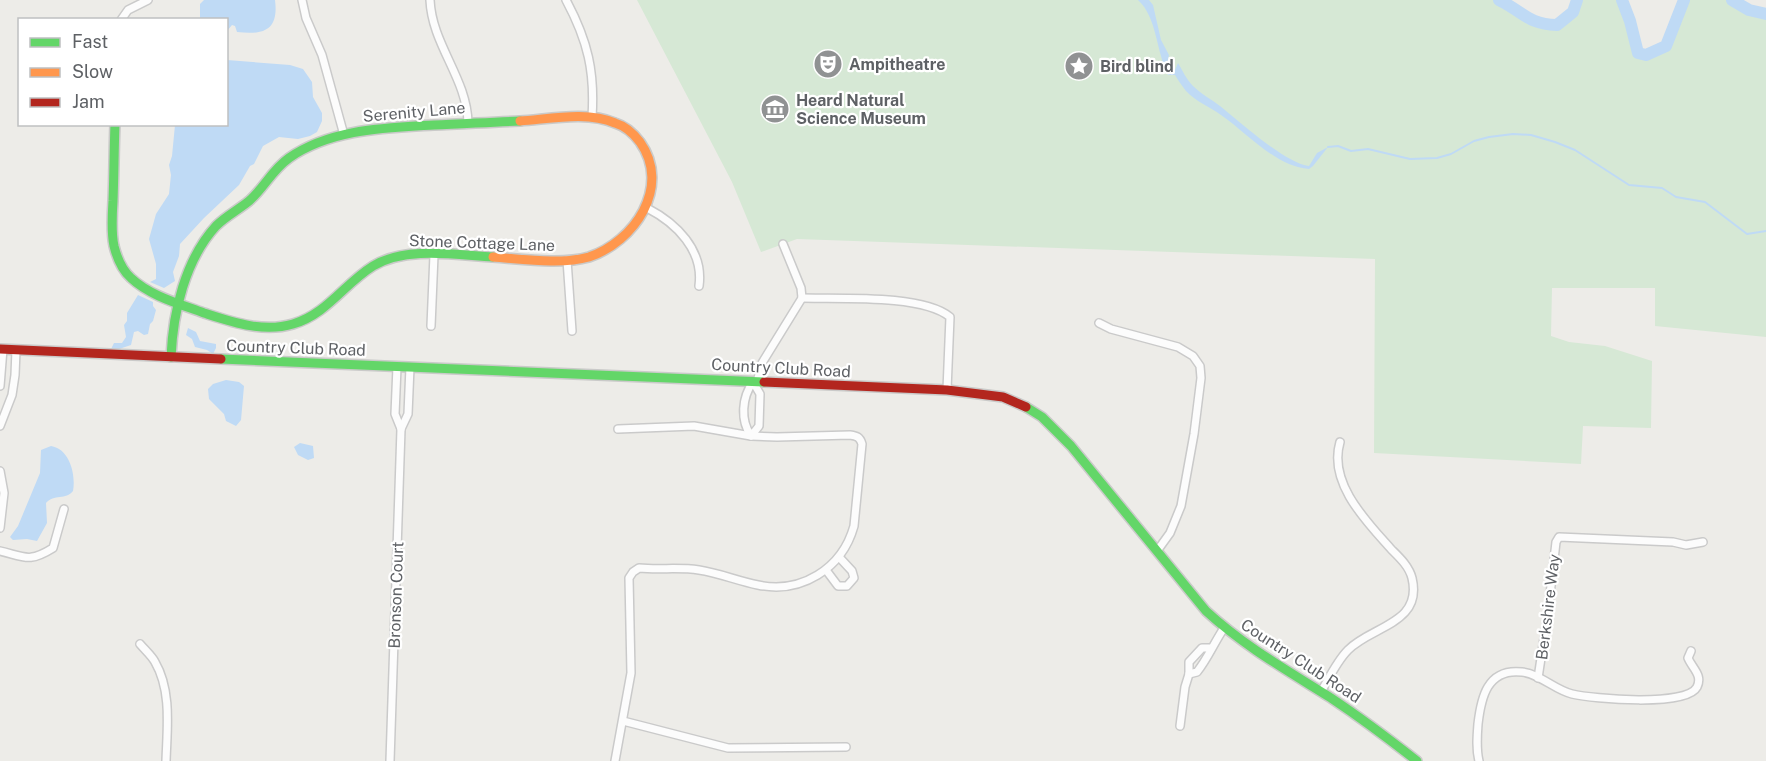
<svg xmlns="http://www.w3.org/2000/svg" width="1766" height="761" font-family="'Public Sans',sans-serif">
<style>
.green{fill:#d6e8d5}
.water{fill:#bfdaf5}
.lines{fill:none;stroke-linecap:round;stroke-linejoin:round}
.stream{stroke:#bfdaf5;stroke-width:2}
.river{stroke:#bfdaf5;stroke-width:12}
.street-casing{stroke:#cacaca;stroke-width:10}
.fast-casing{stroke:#cacac9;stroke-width:12}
.slow-casing{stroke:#cacac9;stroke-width:12}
.jam-casing{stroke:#cacac9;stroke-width:12}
.street{stroke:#fcfcfc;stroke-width:7}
.fast{stroke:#63d668;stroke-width:9}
.slow{stroke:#ff974d;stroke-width:9}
.jam{stroke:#b3261e;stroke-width:9}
.labels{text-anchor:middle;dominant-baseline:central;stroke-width:4.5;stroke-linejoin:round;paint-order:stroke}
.poi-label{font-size:16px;font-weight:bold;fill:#5e6165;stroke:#fff;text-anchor:start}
.street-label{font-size:16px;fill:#5e6165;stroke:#fff}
</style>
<rect width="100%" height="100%" fill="#edece8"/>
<path class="green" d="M637,0H1497C1524,13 1524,25 1558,26L1574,12L1578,0H1620L1624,8L1637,54L1646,56L1667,47L1678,15L1686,0H1729L1748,11L1766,15V337L1655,326V288H1552L1551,336L1569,342L1605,346L1652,361L1651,428L1583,426L1581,464L1374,453L1375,259L797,239L761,252L732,182Z"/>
<g class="water">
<path d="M204,0H275C279,31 263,35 237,32L235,26L232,25L227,31L226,20L200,19V4Z"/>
<path d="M1138,0H1149L1153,5L1161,40L1169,55L1167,65L1170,71L1175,70L1178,63C1183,71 1186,79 1193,86C1201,94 1211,99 1220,106C1239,121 1286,164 1309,166L1317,153L1328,147L1313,166L1309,169C1276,167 1246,132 1221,115C1210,107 1195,101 1186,91C1182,86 1178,80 1175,75H1168C1156,51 1157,17 1138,0Z"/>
<path d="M227,60L290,65L303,69L312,82L313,97L322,113V121L317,132L310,136L298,139L279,137L263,146L254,164L250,166L239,185L204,218L180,244L179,256L173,272L175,281L164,288L150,282L156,279V264L149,239L156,214L169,194L171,175L169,165L172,156L175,125L226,124Z"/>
<path d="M138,295L153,302V306L156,310L153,321L150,324L148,334L144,335L138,331L134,332L131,345L119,349H111L114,343H122L126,337L124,325L127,321V313Z"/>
<path d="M188,328L196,332L200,341L216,344V348L213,354L207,350L195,347L192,339L186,335Z"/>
<path d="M226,380L239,382L244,386L241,420L236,426L226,421L224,414L209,399L208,389L213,384Z"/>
<path d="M300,443L313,446L314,458L308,460L298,455L294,447Z"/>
<path d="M51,446C70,449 76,475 73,491C66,500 54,494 46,503L47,523L37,541L27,539L13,540L10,537L18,526L40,473L41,450Z"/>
</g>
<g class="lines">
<path class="stream" d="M1328,147L1338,146L1351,151L1368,149L1410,159L1437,158L1451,154L1474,141L1489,137L1513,134L1531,135L1555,142L1575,150L1629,185L1662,188L1676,197L1705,202L1747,234L1766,231"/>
<g class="river">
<path d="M1499,0C1524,12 1527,24 1557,25L1573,12L1577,0"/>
<path d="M1622,0L1630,21L1638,53L1646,55L1666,46L1684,0"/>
<path d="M1732,0L1749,10L1766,14"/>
</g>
<g class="street-casing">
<g id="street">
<path d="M302,0L306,18L322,55L344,135"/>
<path d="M430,0C432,45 467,78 468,123"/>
<path d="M566,0C588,41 595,72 592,117"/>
<path d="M121,20L128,10L148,0"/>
<path d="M647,208C676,223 704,250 699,286"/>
<path d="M567,260L572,331"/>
<path d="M802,298C838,299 923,294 950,317L947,390"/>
<path d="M1099,323L1111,329L1178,347L1193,356L1200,366L1201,378L1194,434L1181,506L1170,533L1157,551"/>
<path d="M431,326L434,255"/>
<path d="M397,367L395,414L401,429"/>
<path d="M753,382L760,394L759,426L751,436C740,420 742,397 753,382Z"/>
<path d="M757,382L762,363L802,298L801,288L783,244"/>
<path d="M0,386L3,349"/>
<path d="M0,426L12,395L15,375L16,350"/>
<path d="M0,471L4,493L0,528"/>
<path d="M0,551C25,557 29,563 53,548L64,509"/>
<path d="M826,570L838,586H847L854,578L852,571L839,557"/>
<path d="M140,644C145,650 152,656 155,662C172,691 167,729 166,761"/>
<path d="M1189,674L1197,672C1208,658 1214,643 1224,628"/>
<path d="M1538,678L1548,612L1556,542L1559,537L1673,542L1686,545L1703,542"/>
<path d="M1321,692C1329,678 1337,661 1348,650C1371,626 1423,624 1412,578C1409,566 1399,557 1391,549C1366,521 1328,483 1340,442"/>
<path d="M623,721L728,748L846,747"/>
<path d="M1180,726L1185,687L1189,674V662L1202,648H1211"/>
<path d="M390,761L401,429L408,414L410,367"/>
<path d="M615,761L631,673L629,578L633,572L639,568C659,570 679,567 699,570C719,573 738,581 758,585C801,594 842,569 854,526L862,444C860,437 857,436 850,435L777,437L751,436L694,426L618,429"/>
<path d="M1479,761C1476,749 1477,737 1478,724C1481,698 1487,668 1522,672C1540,674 1555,690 1572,694C1593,699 1687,707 1697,687C1703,675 1692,668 1688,658L1691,651"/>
</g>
</g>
<g class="fast-casing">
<g id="fast">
<path d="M115,124C114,150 114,175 113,201C112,216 111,232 114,246C117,258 122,270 131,278C150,296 180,304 204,313C232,322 263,333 293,324C327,314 344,284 373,266C406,246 456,255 493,257"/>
<path d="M171,357C173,312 185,260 216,226C226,216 238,210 249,201C264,188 272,170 289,158C331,129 384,128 434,125C462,124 491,122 520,121"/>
<path d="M221,359L764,382"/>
<path d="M1026,407L1042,417L1071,446L1206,611C1244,646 1288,671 1331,698C1361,718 1389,739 1417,761"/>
</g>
</g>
<g class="slow-casing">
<path id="slow" d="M493,257C522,259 561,265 589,257C634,242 672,187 640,142C634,134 625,126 615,123C587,111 550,119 520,121"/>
</g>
<g class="jam-casing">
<g id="jam">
<path d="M0,349L221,359"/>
<path d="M764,382L947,390L1003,397L1026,407"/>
</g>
</g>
<use href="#street" class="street"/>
<use href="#fast" class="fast"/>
<use href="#slow" class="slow"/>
<use href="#jam" class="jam"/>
</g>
<defs>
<g id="theatre-disc" transform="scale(1.5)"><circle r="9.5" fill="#909293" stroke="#fff"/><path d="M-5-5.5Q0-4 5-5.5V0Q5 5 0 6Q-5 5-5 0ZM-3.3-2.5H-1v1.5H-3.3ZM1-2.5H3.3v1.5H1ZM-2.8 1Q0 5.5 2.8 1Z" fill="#fff"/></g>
<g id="sight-disc" transform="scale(1.5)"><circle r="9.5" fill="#909293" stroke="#fff"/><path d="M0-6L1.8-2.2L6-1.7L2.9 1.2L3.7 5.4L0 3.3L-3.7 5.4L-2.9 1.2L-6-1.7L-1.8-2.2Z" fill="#fff"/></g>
<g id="museum-disc" transform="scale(1.5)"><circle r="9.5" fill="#909293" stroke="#fff"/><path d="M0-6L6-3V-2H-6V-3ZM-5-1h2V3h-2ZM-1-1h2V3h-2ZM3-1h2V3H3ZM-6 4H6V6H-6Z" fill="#fff"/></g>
</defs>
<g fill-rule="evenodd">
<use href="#theatre-disc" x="828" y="64"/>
<use href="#sight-disc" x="1079" y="66"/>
<use href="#museum-disc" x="775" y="109"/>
</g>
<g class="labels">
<g class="poi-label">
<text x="849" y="64">Ampitheatre</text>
<text x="1100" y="66">Bird blind</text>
<text x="796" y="100">Heard Natural<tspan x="796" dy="18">Science Museum</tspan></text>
</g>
<g class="street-label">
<text transform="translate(414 112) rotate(-5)">Serenity Lane</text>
<text transform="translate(482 243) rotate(2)">Stone Cottage Lane</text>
<text transform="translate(296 348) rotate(2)">Country Club Road</text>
<text transform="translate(781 368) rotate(3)">Country Club Road</text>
<text transform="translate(396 595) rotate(-88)">Bronson Court</text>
<text transform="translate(1548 607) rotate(-83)">Berkshire Way</text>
<text transform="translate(1301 661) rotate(33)">Country Club Road</text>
</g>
</g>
<rect x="18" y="18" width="210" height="108" fill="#ffffff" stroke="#bfc0c1" stroke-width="1.5"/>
<rect x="30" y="38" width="30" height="9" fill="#63d668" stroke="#bfc0c1" stroke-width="1.5"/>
<text x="72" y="48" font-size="18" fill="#5e6165">Fast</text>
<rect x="30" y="68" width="30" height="9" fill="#ff974d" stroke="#bfc0c1" stroke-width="1.5"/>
<text x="72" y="78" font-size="18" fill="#5e6165">Slow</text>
<rect x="30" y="98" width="30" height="9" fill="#b3261e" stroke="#bfc0c1" stroke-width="1.5"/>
<text x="72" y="108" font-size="18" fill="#5e6165">Jam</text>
</svg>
